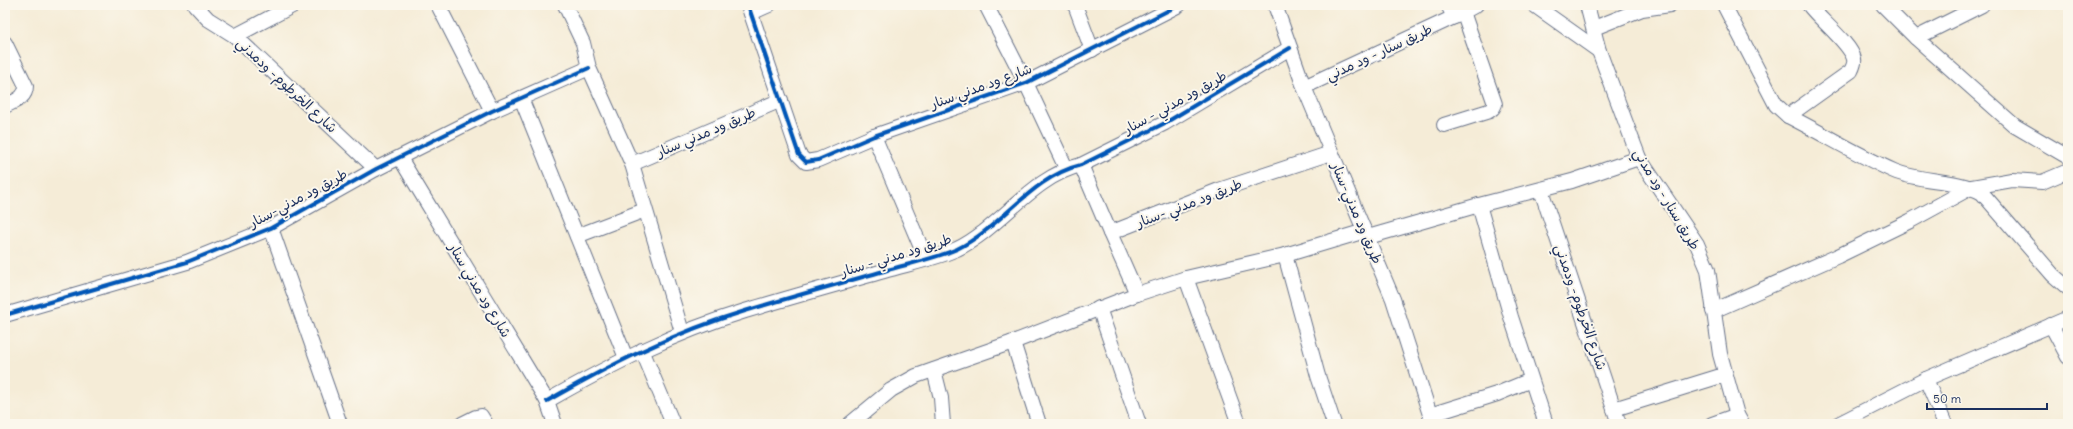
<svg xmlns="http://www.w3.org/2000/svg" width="2073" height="429" font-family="Delius,'Playpen Sans Arabic',sans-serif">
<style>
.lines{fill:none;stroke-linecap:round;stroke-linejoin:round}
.street-casing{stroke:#677188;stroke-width:16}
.street{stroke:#fff;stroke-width:14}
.cycleway-casing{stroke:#fbf7ec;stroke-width:6}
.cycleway{stroke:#0057b8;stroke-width:4}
.labels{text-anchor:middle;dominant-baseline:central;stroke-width:4;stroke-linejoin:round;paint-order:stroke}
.street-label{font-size:14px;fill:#1b2f5e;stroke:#fbf7ec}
</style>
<rect width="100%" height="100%" fill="#fbf7ec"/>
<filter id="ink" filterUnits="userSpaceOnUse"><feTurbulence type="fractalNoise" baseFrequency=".025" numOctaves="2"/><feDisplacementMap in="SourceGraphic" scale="8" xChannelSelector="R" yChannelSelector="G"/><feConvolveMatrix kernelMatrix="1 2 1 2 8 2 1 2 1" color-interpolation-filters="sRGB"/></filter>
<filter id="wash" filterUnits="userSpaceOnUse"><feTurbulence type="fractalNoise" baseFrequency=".012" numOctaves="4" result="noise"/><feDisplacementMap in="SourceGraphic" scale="16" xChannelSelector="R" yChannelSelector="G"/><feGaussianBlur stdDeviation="0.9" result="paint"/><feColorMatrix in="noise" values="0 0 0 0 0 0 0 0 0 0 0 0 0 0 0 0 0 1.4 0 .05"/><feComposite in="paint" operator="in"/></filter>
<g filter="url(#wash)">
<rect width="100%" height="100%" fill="#f5ecd7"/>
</g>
<g filter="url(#ink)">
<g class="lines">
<g class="street-casing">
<g id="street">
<path d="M195,5L208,19L235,36L376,169"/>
<path d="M438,5L492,111"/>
<path d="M565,5L583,43L589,68L632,164L682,332"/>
<path d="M748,5L799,155L806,162L818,160L874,136L1026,83L1179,5"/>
<path d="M986,5L1026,83L1066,168"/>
<path d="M1075,5L1092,50"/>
<path d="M1275,5L1304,87L1393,299L1433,424"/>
<path d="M1448,5L1454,17"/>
<path d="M1534,5L1599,51"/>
<path d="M1587,5L1599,51L1639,158L1697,244L1708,270L1720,354L1737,415L1742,424"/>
<path d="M1724,5L1776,105L1788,116C1822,133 1859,156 1894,171C1922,183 1955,178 1982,193L2053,275L2068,288"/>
<path d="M1883,5L1916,38L2015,126L2068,157"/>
<path d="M751,13L769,5"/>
<path d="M1594,28L1642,9L1670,5"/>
<path d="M235,36L294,5"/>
<path d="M1916,38L1982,5"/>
<path d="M5,43L26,86C26,98 15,101 5,106"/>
<path d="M1304,87L1454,17L1476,5"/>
<path d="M521,98L626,358"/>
<path d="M1788,116L1851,71C1853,67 1855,63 1854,59C1851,44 1819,19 1809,5"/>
<path d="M1444,125L1489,111L1493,108L1495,104L1463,12"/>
<path d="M874,136L926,259"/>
<path d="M400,158L547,401L555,424"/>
<path d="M632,164L781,100"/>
<path d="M1081,165L1110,233"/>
<path d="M1541,190L1619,424"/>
<path d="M1479,205L1511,317L1546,424"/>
<path d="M271,228L340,424"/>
<path d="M577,236L645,210"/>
<path d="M1368,237L1479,205L1572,181L1639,158"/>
<path d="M1285,255L1318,376L1334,424"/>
<path d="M1186,278L1239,424"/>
<path d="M1137,294L1110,233L1219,190L1331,153"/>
<path d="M1099,308L1139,424"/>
<path d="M1713,311L1838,256L1910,221L1972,187L2012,180L2042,182L2068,171"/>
<path d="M5,315L187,262L271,228L376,169L492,111L589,68"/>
<path d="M2051,325L2068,357"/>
<path d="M1013,342L1039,424"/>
<path d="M642,350L673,424"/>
<path d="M934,370L941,398L943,424"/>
<path d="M1926,379L1945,424"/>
<path d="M547,401C610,365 675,332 745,311C791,297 838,284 884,271C908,264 934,259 957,249C1002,227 1031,177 1081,165L1165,123L1290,48"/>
<path d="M1614,409L1724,375"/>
<path d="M1430,415L1497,394L1531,380"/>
<path d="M462,424L476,417L481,416L486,424"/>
<path d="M850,424L891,390L916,376L1013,342L1137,294L1186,278L1285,255L1365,231"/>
<path d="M1712,424L1737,415"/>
<path d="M1838,424L1926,379L2068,318"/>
</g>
</g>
<use href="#street" class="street"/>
<g class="cycleway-casing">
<g id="cycleway">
<path d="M748,5L799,155L806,162L818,160L874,136L1026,83L1179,5"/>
<path d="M5,315L187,262L271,228L376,169L492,111L589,68"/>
<path d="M547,401C610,365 675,332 745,311C791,297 838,284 884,271C908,264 934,259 957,249C1002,227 1031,177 1081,165L1165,123L1290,48"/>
</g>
</g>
<use href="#cycleway" class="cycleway"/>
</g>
</g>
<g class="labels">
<g class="street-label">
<text transform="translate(1379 52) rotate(-25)">طريق سنار - ود مدني</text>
<text transform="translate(287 85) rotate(43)">شارع الخرطوم- ودمدني</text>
<text transform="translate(981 86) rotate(-20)">شارع ود مدني سنار</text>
<text transform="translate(1175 102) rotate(-29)">طريق ود مدني - سنار</text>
<text transform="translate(706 132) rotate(-23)">طريق ود مدني سنار</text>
<text transform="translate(298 198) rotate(-28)">طريق ود مدني-سنار</text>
<text transform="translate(1667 199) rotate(59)">طريق سنار - ود مدني</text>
<text transform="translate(1189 203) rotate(-21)">طريق ود مدني -سنار</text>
<text transform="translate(1357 213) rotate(67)">طريق ود مدني-سنار</text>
<text transform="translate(896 255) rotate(-17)">طريق ود مدني - سنار</text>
<text transform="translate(480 290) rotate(59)">شارع ود مدني سنار</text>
<text transform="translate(1581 307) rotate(71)">شارع الخرطوم- ودمدني</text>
</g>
</g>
<rect width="2073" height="429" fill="none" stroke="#fbf7ec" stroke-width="20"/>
<path d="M1927 403v6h120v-6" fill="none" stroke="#1b2f5e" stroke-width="2"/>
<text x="1933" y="403" font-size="12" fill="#1b2f5e" stroke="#fbf7ec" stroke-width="3" paint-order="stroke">50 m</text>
</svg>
